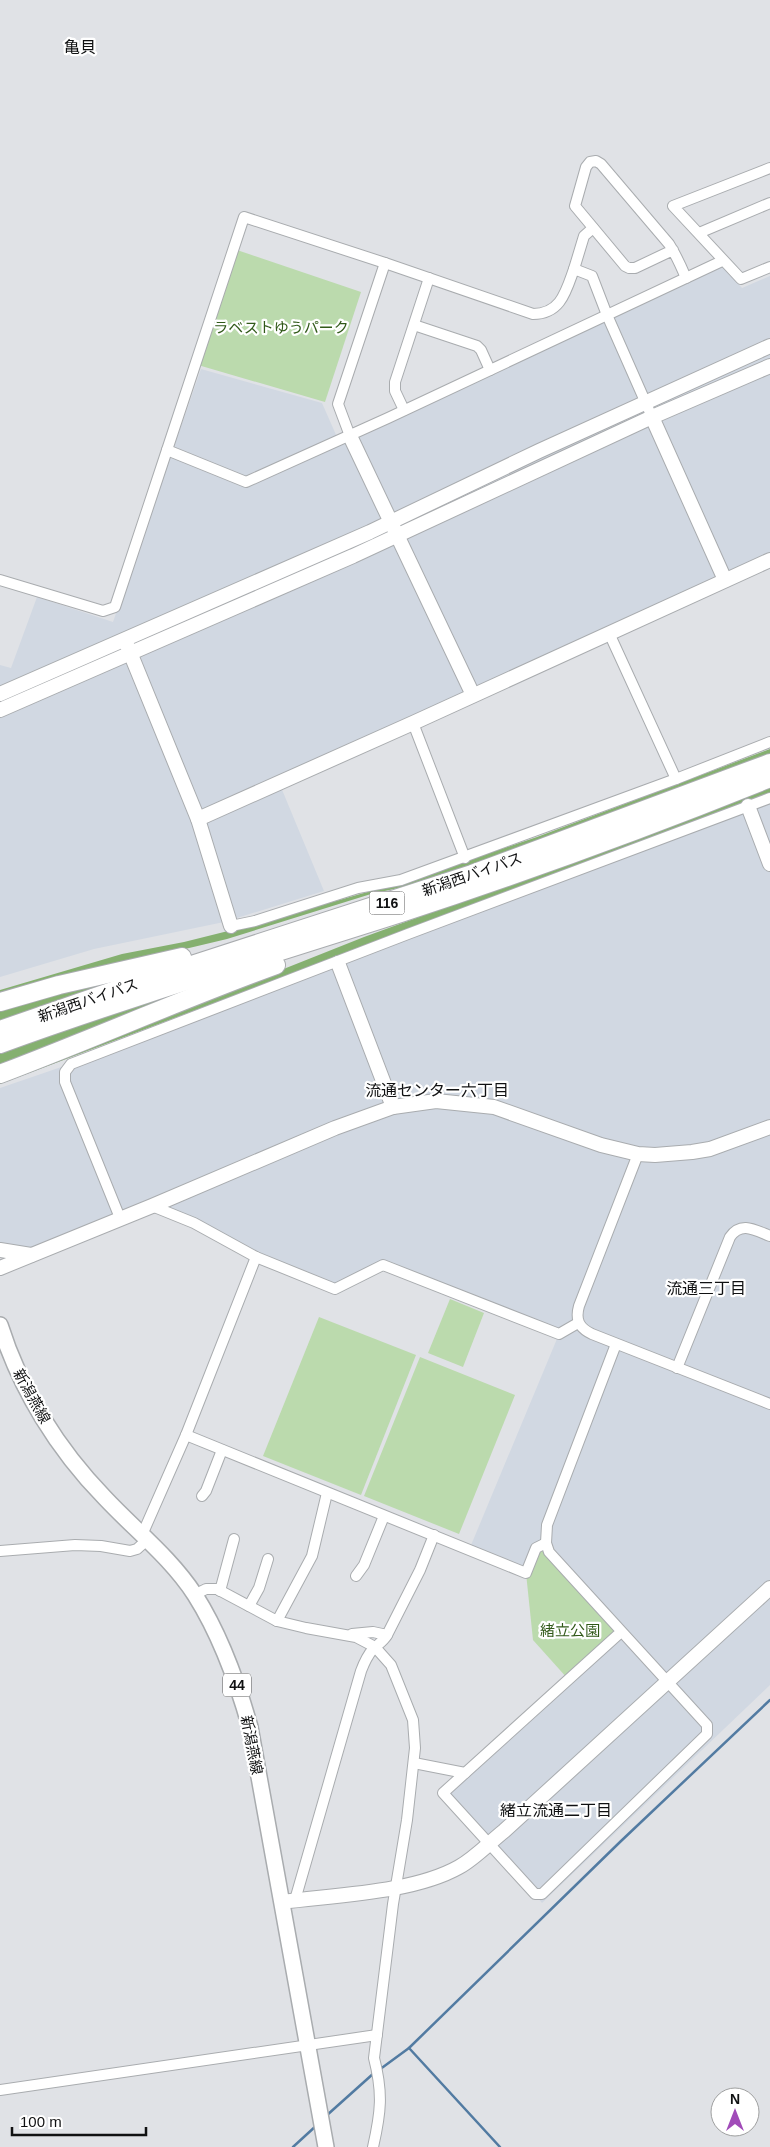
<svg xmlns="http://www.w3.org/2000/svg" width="770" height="2147" font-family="Helvetica,'Noto Sans JP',sans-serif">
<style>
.built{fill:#d1d8e2}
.green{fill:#bbdaad}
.forest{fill:#85b070}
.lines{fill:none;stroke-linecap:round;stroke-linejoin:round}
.stream{stroke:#527ba2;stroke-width:2.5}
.street-casing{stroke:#a9acaf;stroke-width:12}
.secondary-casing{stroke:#a9acaf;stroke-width:16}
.primary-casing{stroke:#a9acaf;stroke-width:18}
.highway-casing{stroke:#a9acaf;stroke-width:20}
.street{stroke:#fff;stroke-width:10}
.secondary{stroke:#fff;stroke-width:14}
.primary{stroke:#fff;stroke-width:15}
.highway{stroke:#fff;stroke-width:18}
.labels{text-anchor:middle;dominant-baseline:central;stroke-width:4.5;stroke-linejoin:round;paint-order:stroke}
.shield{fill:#fff;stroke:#585859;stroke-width:1}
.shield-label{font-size:14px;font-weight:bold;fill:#101112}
.park-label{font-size:15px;fill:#315919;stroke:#fff}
.street-label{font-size:15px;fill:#101112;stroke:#fff}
.neighbourhood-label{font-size:16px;fill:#101112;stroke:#fff}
</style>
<rect width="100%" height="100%" fill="#e0e2e6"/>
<g class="built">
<path d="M718,262L742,288L770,276V557L278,780L324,891L224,922L94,949L0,977V665L11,668L37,597L113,622L201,369L322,403L337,437Z"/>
<path d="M770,798V1685L542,1903L488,1839L443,1793L621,1632L526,1573L469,1550L559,1334L383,1265L335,1289L152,1206L31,1255L0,1252V1088L76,1062Z"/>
</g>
<g class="green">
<path d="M237,250L361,292L325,402L198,365Z"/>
<path d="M450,1299L484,1313L463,1367L428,1353Z"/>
<path d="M319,1317L416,1355L361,1495L263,1456Z"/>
<path d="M420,1357L515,1395L459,1534L364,1496Z"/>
<path d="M546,1543L620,1633L568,1679L533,1640L526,1573L536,1548Z"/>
</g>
<g class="forest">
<path d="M770,749V754L730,770L426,882L371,894L227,939L0,993V990L122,954L184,942L244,927L406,881L537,837Z"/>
<path d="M770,786V793L0,1084V1082L364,937L602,850Z"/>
<path d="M158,968L71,996L0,1022V1006Z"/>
<path d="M217,980L0,1065V1053L61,1031Z"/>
</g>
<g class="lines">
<g class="stream">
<path d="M409,2048L500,2147"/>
<path d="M379,2070L409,2048L620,1842L770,1700"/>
<path d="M326,2116L374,2073"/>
<path d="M293,2147L317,2125"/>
</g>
<g class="street-casing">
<g id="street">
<path d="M770,168L673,206L741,279L770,267"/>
<path d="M699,233L770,203"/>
<path d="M673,250L635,268H629L625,266L575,206L586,167L590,162L596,161L601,164L669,244C676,255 681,266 686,278"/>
<path d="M574,269L584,236L593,228"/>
<path d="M414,325L477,346L481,350L490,370"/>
<path d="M404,410L395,391V382L429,278"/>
<path d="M350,436L338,404L385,263"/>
<path d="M167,450L244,217L385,263L533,314C561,314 566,291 574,269L592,276L607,315L652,417"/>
<path d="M0,580L103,611L115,607L167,450L246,482L388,418L722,261"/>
<path d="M609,633L676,779"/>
<path d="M413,723L465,858"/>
<path d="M231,926L255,921L358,888L401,880L676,779L770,742"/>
<path d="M638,1154L579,1306C575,1320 579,1328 592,1334L770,1404"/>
<path d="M152,1206L194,1223L256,1257L335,1289L383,1265L559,1334L578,1323"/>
<path d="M120,1218L65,1082V1072L71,1064L408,934L770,798"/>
<path d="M616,1344L547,1525L546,1543L549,1552L707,1725V1734L542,1894H535L443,1793L621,1632"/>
<path d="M677,1368L730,1237C741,1221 755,1230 770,1236"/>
<path d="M186,1435L526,1573L536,1548L546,1543"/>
<path d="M202,1496L206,1491L222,1450"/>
<path d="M142,1535L186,1435L256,1257"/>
<path d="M0,1551L75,1545L101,1546L130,1551L137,1549L147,1540"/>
<path d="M356,1576L364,1565L384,1516"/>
<path d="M220,1591L234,1539"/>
<path d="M194,1595L206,1589H217L277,1621L306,1628L356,1637L375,1647L391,1665L413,1720L415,1748L407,1820L393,1904L374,2058C383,2093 381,2112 373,2147"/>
<path d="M249,1606L259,1588L268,1559"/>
<path d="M277,1621L312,1556L327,1493"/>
<path d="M352,1634L373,1632L387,1635L420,1570L434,1535"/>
<path d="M414,1763L465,1773"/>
<path d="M295,1900L361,1671C364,1663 367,1656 373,1649C378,1644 383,1642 387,1635"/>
<path d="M0,2090L377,2035"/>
</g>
</g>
<g class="secondary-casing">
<g id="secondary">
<path d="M652,417L725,580"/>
<path d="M350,436L473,695"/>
<path d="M127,645L198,819L231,926"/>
<path d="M0,694L370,532L539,451L770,346"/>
<path d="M0,710L353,556L652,417L770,366"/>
<path d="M748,806L770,864"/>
<path d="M198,819L413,723L770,560"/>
<path d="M338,963L393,1107"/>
<path d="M0,1250L31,1255"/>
<path d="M0,1268L152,1206L335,1128L393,1107L436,1101L494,1107L601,1145L638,1154L655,1155L692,1152L710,1149L770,1127"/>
<path d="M282,1902C334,1895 413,1893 459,1867C475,1858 489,1843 504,1831L770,1588"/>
</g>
</g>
<g class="primary-casing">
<path id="primary" d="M0,1325C20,1389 58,1450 105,1498C135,1530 171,1558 195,1595C221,1636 237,1681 250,1727L326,2147"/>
</g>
<g class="highway-casing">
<g id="highway">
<path d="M0,1002L59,985L182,957"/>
<path d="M0,1030L130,985L472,874L770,763"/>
<path d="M0,1044C132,996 267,956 401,913C525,872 649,827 770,778"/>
<path d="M0,1074C92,1039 183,999 276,965"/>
</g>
</g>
<use href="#street" class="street"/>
<use href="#secondary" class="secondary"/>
<use href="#primary" class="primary"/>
<use href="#highway" class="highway"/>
</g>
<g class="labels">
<g class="shield">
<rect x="369.5" y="891.5" width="35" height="23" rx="4"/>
<rect x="223" y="1673.5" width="28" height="23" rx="4"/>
</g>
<g class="shield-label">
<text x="387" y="903">116</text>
<text x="237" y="1685">44</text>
</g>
<g class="park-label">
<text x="281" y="327">ラベストゆうパーク</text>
<text x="570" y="1630">緒立公園</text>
</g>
<g class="street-label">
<text transform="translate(472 874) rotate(-19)">新潟西バイパス</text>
<text transform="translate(88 1000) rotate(-19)">新潟西バイパス</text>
<text transform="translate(32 1396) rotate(61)">新潟燕線</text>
<text transform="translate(252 1745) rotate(79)">新潟燕線</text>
</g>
<g class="neighbourhood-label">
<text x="80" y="47">亀貝</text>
<text x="437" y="1090">流通センター六丁目</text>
<text x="706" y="1288">流通三丁目</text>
<text x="556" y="1810">緒立流通二丁目</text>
</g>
</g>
<g transform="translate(735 2112)"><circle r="24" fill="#ffffff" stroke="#9fa0a0"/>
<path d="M0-4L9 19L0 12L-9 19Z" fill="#a14bb9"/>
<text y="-8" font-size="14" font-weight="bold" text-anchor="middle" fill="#101112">N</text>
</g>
<path d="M12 2127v8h134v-8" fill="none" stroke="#101112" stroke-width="2.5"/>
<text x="20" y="2127" font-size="15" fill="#101112" stroke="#ffffff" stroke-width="4" paint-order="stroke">100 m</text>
</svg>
